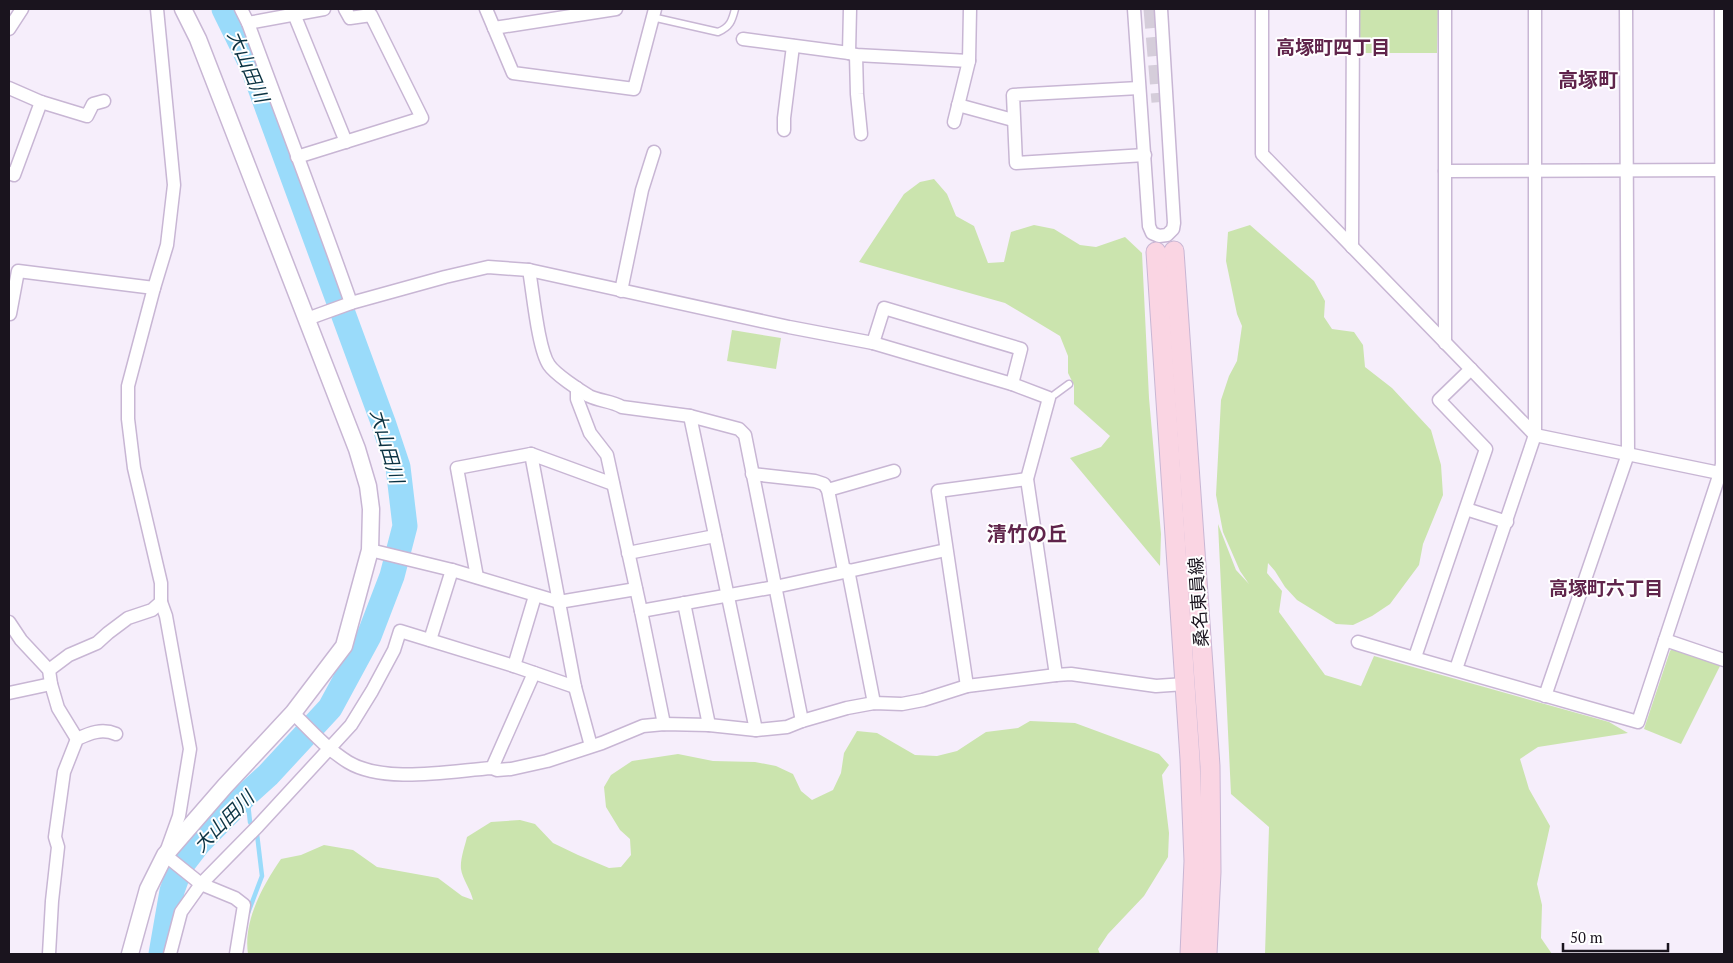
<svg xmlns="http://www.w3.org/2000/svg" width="1733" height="963" font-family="'PT Serif','Noto Sans JP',serif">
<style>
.green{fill:#cbe4ae}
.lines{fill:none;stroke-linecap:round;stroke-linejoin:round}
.stream{stroke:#9adbfa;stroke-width:4.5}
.river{stroke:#9adbfa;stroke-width:25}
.secondary-tunnel{stroke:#d5cdda;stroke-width:19;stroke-dasharray:19 9;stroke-linecap:butt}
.service-casing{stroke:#c8b6d4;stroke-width:9}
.minor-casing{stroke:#c8b6d4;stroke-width:15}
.tertiary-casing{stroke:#c8b6d4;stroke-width:19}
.secondary-casing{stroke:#c8b6d4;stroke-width:21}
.service{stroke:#fff;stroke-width:6}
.minor{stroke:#fff;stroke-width:12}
.tertiary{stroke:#fff;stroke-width:16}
.secondary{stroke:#fad5e3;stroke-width:19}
.labels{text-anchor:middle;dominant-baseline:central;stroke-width:4;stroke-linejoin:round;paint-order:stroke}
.street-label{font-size:18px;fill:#1a141e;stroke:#fff}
.neighbourhood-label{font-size:19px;font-weight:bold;fill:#60244b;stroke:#fff}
.water-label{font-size:19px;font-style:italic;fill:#0b3343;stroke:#fff}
.quarter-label{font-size:20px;font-weight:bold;fill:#60244b;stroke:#fff}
</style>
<rect width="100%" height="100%" fill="#f6eefb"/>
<g class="green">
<path d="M1357,9H1438L1437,53H1358Z"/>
<path d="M934,179L947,194L956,216L974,226L988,263L1004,262L1011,232L1034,225L1054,229L1080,245L1096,247L1125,237L1142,253L1149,398L1161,534L1160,566L1070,458L1101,447L1110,436L1074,404V385L1068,373V356L1060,336L1005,303L859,262L904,194L920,182Z"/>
<path d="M1250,225L1314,281L1325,301L1324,317L1332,329L1354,332L1363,345L1365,367L1392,388L1431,430L1441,465L1443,495L1423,544L1419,565L1390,604L1372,616L1353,625L1336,624L1297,600L1285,587L1275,571L1268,563L1267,573L1282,591L1279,612L1325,675L1361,686L1374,656L1609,722L1628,733L1538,747L1520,759L1529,789L1550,826L1537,884L1542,905L1541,938L1552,954H1265L1269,827L1231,794L1218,524L1236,570L1249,584L1240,571L1223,532L1216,495L1221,400L1229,376L1237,361L1242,326L1237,314L1226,261L1228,232Z"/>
<path d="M732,330L781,338L776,369L727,361Z"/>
<path d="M1674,647L1721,664L1681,744L1644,729L1670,651Z"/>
<path d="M1030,721L1075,723L1159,754L1169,765L1162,775L1169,833L1168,857L1144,896L1108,934L1098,949L1100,954H248C243,921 263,885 281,859L301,855L324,845L353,850L377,867L438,878L462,896L473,900C471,890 462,878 461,869C460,859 465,846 467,837L491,822L520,820L535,824L553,843L578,855L609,868L621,867L631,855L630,839L620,830L606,807L604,787L611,775L632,761L678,754L713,761L755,762L776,766L793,774L801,791L812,800L833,790L841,773L844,753L857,731L877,733L915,755L937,756L957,751L986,732L1018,728Z"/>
</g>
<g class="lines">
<path class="stream" d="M247,794L250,822L257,834L262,876L248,913"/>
<path class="river" d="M161,954L172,891L181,866L198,844L247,794L268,775L330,708L369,636L392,576L405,526L398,467L383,422L252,66L224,9"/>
<path class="secondary-tunnel" d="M1153,9L1161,102"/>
<g class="service-casing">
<g id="service">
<path d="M652,17L718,32C730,27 732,21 735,9"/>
<path d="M1049,398L1054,395L1069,384"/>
</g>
</g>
<g class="minor-casing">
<g id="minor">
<path d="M241,9L248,23C282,116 318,209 351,303L307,319"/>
<path d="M486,9L513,73L634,89L655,9"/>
<path d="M850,9L849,53L856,55L969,61L970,9"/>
<path d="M1134,9L1149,226L1152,233L1159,236L1167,235L1173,229L1174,223L1161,9"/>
<path d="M1262,9V154L1535,435L1724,474"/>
<path d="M1445,9V343"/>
<path d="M294,14L346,142"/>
<path d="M248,23L324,9"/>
<path d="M494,28L616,9"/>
<path d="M9,29L22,9"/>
<path d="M743,39L849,53"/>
<path d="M856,55L857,94L861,134"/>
<path d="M9,88L41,102L87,116L93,104L104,101"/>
<path d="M1139,88L1013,95L1016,163L1145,155"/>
<path d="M958,105L1013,120"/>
<path d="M954,122L969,61"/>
<path d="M784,130V118L793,46"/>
<path d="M297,157L422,118L371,15L350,18L345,9"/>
<path d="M1445,171L1724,170"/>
<path d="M9,173L14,175L41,102"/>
<path d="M1352,247L1353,9"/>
<path d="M529,270C533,292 538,349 549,365C555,374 579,390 589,396C599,401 612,401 622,407L690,416L739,429L745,435L802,721"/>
<path d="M621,291L642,190L654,152"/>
<path d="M351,303L445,277L488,267L529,270L789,327L873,343L1012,384L1049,398L1027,479L1056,675"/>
<path d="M10,314L18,271L154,288"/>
<path d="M873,343L884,308L1021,349L1012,384"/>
<path d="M577,388V399L590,433L607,455L641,611L664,724"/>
<path d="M690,416L756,730"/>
<path d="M531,454L575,687L591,746"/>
<path d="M752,474L815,481L824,484L828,490L844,571"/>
<path d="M828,490L894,471"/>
<path d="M1466,509L1507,522"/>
<path d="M370,550L452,570L559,602L636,589"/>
<path d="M628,553L715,536"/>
<path d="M848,570L874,703"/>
<path d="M477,577L457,468L531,454L613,484"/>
<path d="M161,602L166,616L190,749L179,816L165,855L201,884L235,898L244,905L236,954"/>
<path d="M684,603L709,725"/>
<path d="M641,611L775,587L946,550"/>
<path d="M9,622L21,640L49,670L51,684L58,708L77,739"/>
<path d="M430,640L452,570"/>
<path d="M1665,640L1724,660"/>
<path d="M1358,642L1638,722L1720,473L1722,464L1721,9"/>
<path d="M1415,657L1486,449L1439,400L1471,369"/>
<path d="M514,666L535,596"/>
<path d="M1456,669L1535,435V9"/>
<path d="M49,670L69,655L97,643L108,633L128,618L152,610L161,602V583L134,468L128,419V386L154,288L167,245L174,185L157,9"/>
<path d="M967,686L938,491L1027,479"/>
<path d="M9,693L51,684"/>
<path d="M1545,696L1628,454L1626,9"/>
<path d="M293,713C310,730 327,749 348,762C384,784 450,771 492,768L497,770L511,769L547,761L602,743L643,726L664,724L709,725L756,730L787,727L802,721L847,708L874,703L902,704L923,700L967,686L1056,675L1071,674L1156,686L1185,684"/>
<path d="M492,768L534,673"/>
<path d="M49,954L52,901L58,847L55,837L64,772L77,739C90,733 102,728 116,734"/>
<path d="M170,954L181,912L201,884L258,826L351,725L372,691L394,650L400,631L514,666L575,687"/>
</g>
</g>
<g class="tertiary-casing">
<path id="tertiary" d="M130,954L148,889L165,855L225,786L293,713L344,646L370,550L371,509L368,486L357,449L198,39L183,9"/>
</g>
<g class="secondary-casing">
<g id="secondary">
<path d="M1174,251L1210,766L1211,872L1207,954"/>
<path d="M1156,252L1190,759L1194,861L1190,954"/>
</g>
</g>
<use href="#service" class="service"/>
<use href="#minor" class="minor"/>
<use href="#tertiary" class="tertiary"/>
<use href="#secondary" class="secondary"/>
</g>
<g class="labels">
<g class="street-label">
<text transform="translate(1198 602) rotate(-94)">桑名東員線</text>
</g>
<g class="neighbourhood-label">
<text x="1333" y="46">高塚町四丁目</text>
<text x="1606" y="587">高塚町六丁目</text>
</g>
<g class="water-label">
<text transform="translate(249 66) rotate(67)">大山田川</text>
<text transform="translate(388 446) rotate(74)">大山田川</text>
<text transform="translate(223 821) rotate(-45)">大山田川</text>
</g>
<g class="quarter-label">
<text x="1588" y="79">高塚町</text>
<text x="1027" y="533">清竹の丘</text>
</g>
</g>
<rect width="1733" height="963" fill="none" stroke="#1a141e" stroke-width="20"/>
<path d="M1563 943v8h105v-8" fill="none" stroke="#1a141e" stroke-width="2.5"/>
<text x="1570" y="943" font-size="15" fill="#1a141e" stroke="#ffffff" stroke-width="4" paint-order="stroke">50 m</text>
</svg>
